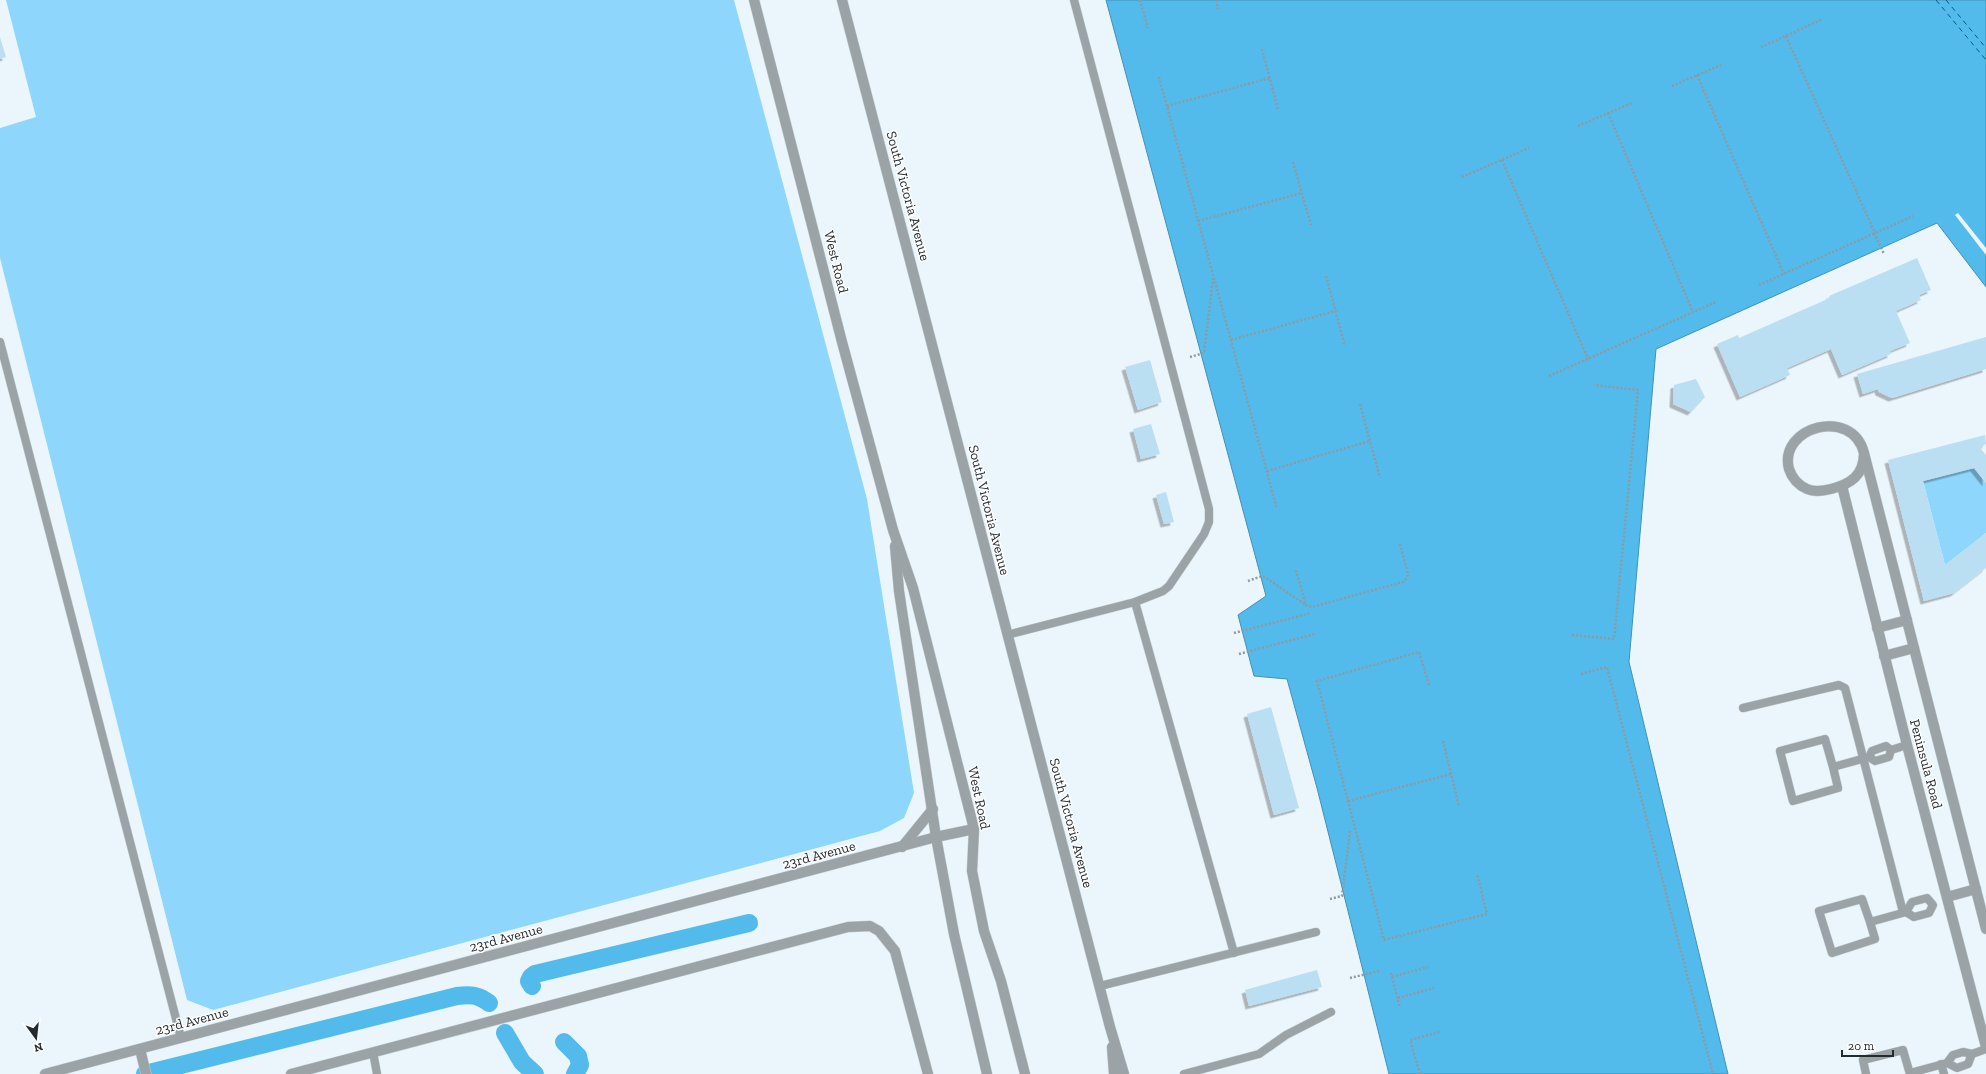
<svg xmlns="http://www.w3.org/2000/svg" width="1986" height="1074" font-family="'Zilla Slab',serif">
<style>
.green{fill:#8ed6fc}
.water{fill:#53bbec;stroke:#4590b3}
.pier{fill:#eaf6fc}
.lines{fill:none;stroke-linecap:round;stroke-linejoin:round}
.canal{stroke:#53bbec;stroke-width:18}
.ferry{stroke:#045c7d;stroke-width:1;stroke-dasharray:5 4;stroke-linecap:butt}
.building{fill:#badff3;filter:url(#shadow)}
.service-casing{stroke:#c6d1d7;stroke-width:9}
.minor-casing{stroke:#c6d1d7;stroke-width:11}
.tertiary-casing{stroke:#c6d1d7;stroke-width:11}
.path{stroke:#8f999e;stroke-width:2.5;stroke-dasharray:2 2;stroke-linecap:butt}
.service{stroke:#9ba3a7;stroke-width:8}
.minor{stroke:#9ba3a7;stroke-width:10}
.tertiary{stroke:#9ba3a7;stroke-width:10}
.labels{text-anchor:middle;dominant-baseline:central;stroke-width:3;stroke-linejoin:round;paint-order:stroke}
.street-label{font-size:14px;fill:#242b2f;stroke:#fff}
</style>
<defs>
<filter id="shadow"><feDropShadow dx="-3.5" dy="3.5" stdDeviation="0" flood-color="#0004"/></filter>
</defs>
<rect width="100%" height="100%" fill="#eaf6fc"/>
<g class="green">
<path d="M6,0H734L867,499L914,793L904,818L880,831L213,1010L187,1000L0,258V128L36,117Z"/>
<path d="M1974,468L1986,483V533L1945,565L1923,481Z"/>
</g>
<path class="water" d="M1106,0H1986V287L1937,223L1656,349L1629,662L1728,1074H1389L1317,788L1287,679L1254,676L1238,615L1266,596Z"/>
<path class="pier" d="M1958,213L1986,248V255L1955,215Z"/>
<g class="lines">
<g class="canal">
<path d="M532,986L529,981L531,977L535,974L749,923"/>
<path d="M505,1033L522,1062L535,1074"/>
<path d="M564,1042L578,1056L580,1065L575,1074"/>
<path d="M145,1074L457,996C471,994 478,995 489,1003"/>
</g>
<g class="ferry">
<path d="M1936,0L1986,60"/>
<path d="M1946,0L1986,48"/>
</g>
</g>
<g class="building">
<path d="M0,37L6,57L0,59Z"/>
<path d="M1917,258L1931,290L1919,295L1921,300L1896,311L1910,343L1890,351L1891,354L1842,375L1831,349L1787,368L1790,375L1740,397L1717,344L1738,335L1739,338L1830,298L1829,296Z"/>
<path d="M1986,337V369L1892,398L1879,392L1878,389L1863,394L1857,374Z"/>
<path d="M1150,360L1162,402L1138,410L1125,367Z"/>
<path d="M1696,379L1705,397L1691,412L1673,404L1674,385Z"/>
<path d="M1151,424L1160,454L1141,459L1133,429Z"/>
<path d="M1985,435L1986,444L1980,448L1986,455V483L1974,468L1923,481L1945,565L1986,533V568L1954,593L1924,601L1888,460Z"/>
<path d="M1166,492L1174,522L1164,524L1156,495Z"/>
<path d="M1271,707L1299,808L1274,815L1247,714Z"/>
<path d="M1317,970L1322,987L1249,1006L1245,990Z"/>
</g>
<g class="lines">
<g class="service-casing">
<g id="service">
<path d="M0,342L181,1038"/>
<path d="M1135,602L1234,953"/>
<path d="M1007,635L1135,602L1163,591L1169,586L1204,534L1209,522V509L1074,0"/>
<path d="M1743,708L1839,685L1845,688L1903,912"/>
<path d="M1891,750L1889,757L1875,761L1869,757L1872,751L1886,746L1891,750L1907,745"/>
<path d="M1833,767L1825,739L1780,751L1793,801L1838,788L1833,767L1869,757"/>
<path d="M1927,898L1933,905L1929,913L1914,917L1906,912L1912,902Z"/>
<path d="M1870,922L1875,939L1832,953L1819,911L1862,899L1870,922L1906,912"/>
<path d="M1100,986L1316,932"/>
<path d="M373,1052L377,1074"/>
<path d="M1972,1054L1968,1064L1957,1068L1947,1063L1953,1055L1963,1052L1972,1054L1986,1049"/>
<path d="M1941,1064L1944,1074"/>
<path d="M1910,1073L1947,1063"/>
<path d="M1184,1074L1259,1054L1286,1035L1331,1012"/>
<path d="M1866,1074L1863,1060L1903,1050L1910,1074"/>
</g>
</g>
<g class="minor-casing">
<g id="minor">
<path d="M754,0L842,342L893,530L913,588L974,829L972,871L984,931L1001,981L1025,1074"/>
<path d="M1864,453C1864,475 1851,484 1831,489C1823,491 1814,492 1807,489C1798,485 1792,478 1789,469C1778,427 1852,406 1864,453L1986,929"/>
<path d="M1842,486L1907,745L1986,1047"/>
<path d="M895,546L899,591L936,837L954,934L987,1074"/>
<path d="M1877,628L1907,620"/>
<path d="M1884,656L1914,648"/>
<path d="M902,847L933,809"/>
<path d="M1947,897L1976,889"/>
<path d="M140,1049L146,1074"/>
<path d="M45,1074L936,837L974,829"/>
<path d="M291,1074L848,927L870,926L879,931L895,951L928,1074"/>
</g>
</g>
<g class="tertiary-casing">
<g id="tertiary">
<path d="M842,0L1110,1027L1124,1074"/>
<path d="M1112,1047L1114,1074"/>
</g>
</g>
<g class="path">
<path d="M1140,0L1148,28"/>
<path d="M1216,0L1218,9"/>
<path d="M1786,36L1875,233"/>
<path d="M1761,47L1823,19"/>
<path d="M1262,49L1278,109"/>
<path d="M1697,75L1784,274"/>
<path d="M1159,77L1277,509"/>
<path d="M1672,86L1721,65"/>
<path d="M1167,106L1270,78"/>
<path d="M1608,113L1693,312"/>
<path d="M1578,126L1632,103"/>
<path d="M1502,160L1588,359"/>
<path d="M1293,162L1311,225"/>
<path d="M1462,177L1529,148"/>
<path d="M1198,221L1302,193"/>
<path d="M1874,233L1884,254"/>
<path d="M1326,276L1345,346"/>
<path d="M1759,285L1913,216"/>
<path d="M1231,340L1335,311"/>
<path d="M1190,357L1204,353L1213,279"/>
<path d="M1549,376L1716,302"/>
<path d="M1360,404L1380,478"/>
<path d="M1267,471L1370,441"/>
<path d="M1296,570L1306,605L1312,607L1403,582L1407,578L1408,574L1400,544"/>
<path d="M1248,581L1262,576L1266,578L1306,605"/>
<path d="M1234,633L1311,613"/>
<path d="M1572,635L1614,639L1638,390L1594,385"/>
<path d="M1239,654L1315,634"/>
<path d="M1581,674L1607,667L1713,1074"/>
<path d="M1429,685L1419,652L1317,681L1384,940L1487,914L1477,874"/>
<path d="M1443,741L1459,806"/>
<path d="M1348,801L1451,774"/>
<path d="M1330,899L1342,896L1350,831"/>
<path d="M1391,973L1400,1008"/>
<path d="M1392,977L1428,967"/>
<path d="M1350,978L1379,971"/>
<path d="M1398,998L1434,988"/>
<path d="M1420,1074L1410,1040L1440,1032"/>
</g>
<use href="#service" class="service"/>
<use href="#minor" class="minor"/>
<use href="#tertiary" class="tertiary"/>
</g>
<g class="labels">
<g class="street-label">
<text transform="translate(908 196) rotate(75)">South Victoria Avenue</text>
<text transform="translate(836 262) rotate(76)">West Road</text>
<text transform="translate(989 510) rotate(76)">South Victoria Avenue</text>
<text transform="translate(1926 764) rotate(75)">Peninsula Road</text>
<text transform="translate(979 798) rotate(78)">West Road</text>
<text transform="translate(1071 823) rotate(75)">South Victoria Avenue</text>
<text transform="translate(819 855) rotate(-15)">23rd Avenue</text>
<text transform="translate(506 938) rotate(-15)">23rd Avenue</text>
<text transform="translate(192 1021) rotate(-15)">23rd Avenue</text>
</g>
</g>
<g transform="translate(36 1038) rotate(165)" stroke="#ffffff" stroke-width="3" paint-order="stroke">
<path d="M0-3L7 15L0 10L-7 15Z" fill="#242b2f"/>
<text y="-6" font-size="11" font-weight="bold" text-anchor="middle" fill="#242b2f">N</text>
</g>
<path d="M1842 1050v6h51v-6" fill="none" stroke="#242b2f" stroke-width="2"/>
<text x="1848" y="1050" font-size="12" fill="#242b2f" stroke="#ffffff" stroke-width="3" paint-order="stroke">20 m</text>
</svg>
